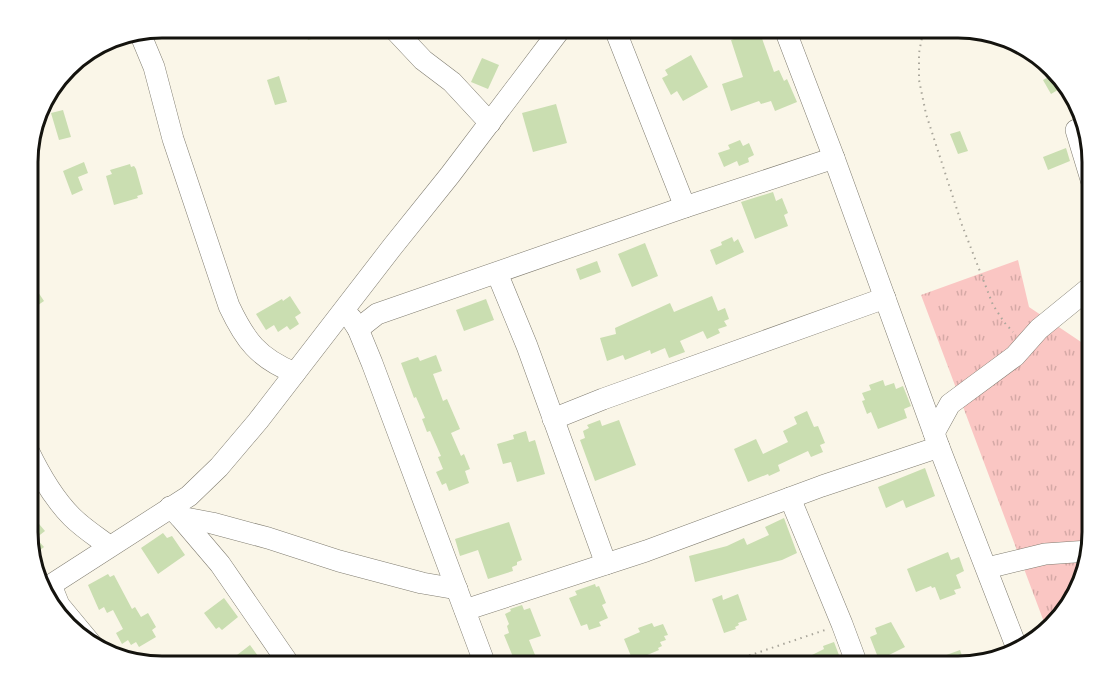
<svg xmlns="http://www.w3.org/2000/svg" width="1120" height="694" font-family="'DejaVu Sans',sans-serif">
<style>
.grass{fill:url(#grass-tufts)}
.building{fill:#cadeb1}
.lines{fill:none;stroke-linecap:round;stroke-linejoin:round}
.minor-casing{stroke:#807d71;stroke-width:22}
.path{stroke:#a9a69b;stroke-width:2;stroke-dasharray:1.5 4.5;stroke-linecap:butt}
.minor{stroke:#fff;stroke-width:21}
.rim{fill:none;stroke:#14130e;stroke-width:3}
</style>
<defs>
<pattern id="grass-tufts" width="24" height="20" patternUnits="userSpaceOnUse" patternTransform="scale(1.5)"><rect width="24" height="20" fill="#fac6c3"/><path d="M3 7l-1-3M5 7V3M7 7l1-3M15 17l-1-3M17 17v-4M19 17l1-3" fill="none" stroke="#d5a9a6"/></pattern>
</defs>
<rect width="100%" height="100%" fill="#faf6e8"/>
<path class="grass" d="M1018,260L1029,307L1093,350V541L1071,607L1047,630L921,295Z"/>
<g class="building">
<path d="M303,27H341V31L308,40Z"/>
<path d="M759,30L774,72L779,70L784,81L787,79L797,102L775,111L771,101L761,104L759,101L731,111L722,84L743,77L731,40Z"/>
<path d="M691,55L708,87L683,101L677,91L671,95L662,78L668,75L665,70Z"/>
<path d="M482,58L499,65L488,89L471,82Z"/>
<path d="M1056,73L1066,85L1051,94L1043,80Z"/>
<path d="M279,76L287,102L275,105L267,80Z"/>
<path d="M556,104L567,143L533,152L522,113Z"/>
<path d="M63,110L71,137L59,140L51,113Z"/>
<path d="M960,131L968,151L958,154L950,134Z"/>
<path d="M740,140L743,146L749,143L754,155L748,158L749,162L739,166L737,161L724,167L718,153L730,149L728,145Z"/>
<path d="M1066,148L1070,161L1048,170L1043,157Z"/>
<path d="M84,162L88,173L78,177L83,190L72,195L63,171Z"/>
<path d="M130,164L131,167L134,166L136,169L143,194L137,196L138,198L114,205L106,176L112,174L110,170Z"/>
<path d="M773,192L776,201L782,198L788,213L784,215L788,226L755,239L741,202Z"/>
<path d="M732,237L734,242L738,239L744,252L716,265L710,250L722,245L721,242Z"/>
<path d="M645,243L658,276L632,287L618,254Z"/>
<path d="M597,261L601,272L580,280L576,269Z"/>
<path d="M38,292L44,301L28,312V299Z"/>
<path d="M290,296L301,313L295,317L299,324L290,330L287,326L278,332L274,325L266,330L256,314L282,299L283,301Z"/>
<path d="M712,296L718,311L725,308L729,319L724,321L727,326L718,329L720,333L707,339L703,331L680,341L685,352L669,358L665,348L651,354L650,350L625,360L623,355L607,361L600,338L616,334L615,328L670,303L674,312Z"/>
<path d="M486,299L494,320L464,331L456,310Z"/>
<path d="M436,355L442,371L433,374L443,401L447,399L460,429L451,433L461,456L464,454L470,469L465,471L469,483L449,491L446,483L442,485L436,472L443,469L438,457L441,456L430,431L427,432L422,419L425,418L416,397L414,398L401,363L418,357L420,361Z"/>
<path d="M883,380L885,386L894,383L896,389L903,386L911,406L904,409L907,418L878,429L871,412L867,414L862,401L865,400L862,393L871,390L869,385Z"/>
<path d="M807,411L814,427L818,426L825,443L820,445L823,452L811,457L808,451L778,465L780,471L769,476L768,474L748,482L734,449L756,439L763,454L788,442L783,431L797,424L794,417Z"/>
<path d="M600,420L602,426L619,420L636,465L595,481L580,440L585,438L583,431L589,428L587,425Z"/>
<path d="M526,431L529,442L535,440L545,474L517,482L511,462L503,464L497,444L514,439L513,435Z"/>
<path d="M925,468L935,496L906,508L903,500L886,508L878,487Z"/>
<path d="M28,511L45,531L36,538L44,547L31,557L28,550Z"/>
<path d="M784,518L797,553L782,560L695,582L689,556L727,546L744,538L747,545L769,535L765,527Z"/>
<path d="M509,522L522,560L517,562V565L512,567L513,571L488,579L478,550L460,556L455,539Z"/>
<path d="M163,533L167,538L172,536L185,555L158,574L141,548Z"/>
<path d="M948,552L951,560L959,557L964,571L956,575L961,588L954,590L956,594L940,600L935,587L932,588L931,586L916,592L907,569Z"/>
<path d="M108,574L110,577L114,575L132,609L135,607L141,617L148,613L156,627L152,630L156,637L139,647L136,642L131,645L128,640L122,644L116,633L123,629L113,610L107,613L104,607L99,610L88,585Z"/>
<path d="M595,584L596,587L599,586L606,603L602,605L608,618L599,622L601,626L589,630L587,624L581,626L569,598L577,595L575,591Z"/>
<path d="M738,594L747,620L738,623L739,625L735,627L736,629L724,633L712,599L722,595L723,600Z"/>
<path d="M224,598L238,617L222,630L219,627L216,629L204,613Z"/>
<path d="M522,605L524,610L530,608L541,636L529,640L535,655L516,664L504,635L509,633L507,626L509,624L505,614L511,611L510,609Z"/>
<path d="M891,622L905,647L879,660L870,637L877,634L875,628Z"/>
<path d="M652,623L654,627L663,624L668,635L664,636L666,640L660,642L662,646L658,648L659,650L633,661L624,639L640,632L638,628Z"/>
<path d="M834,642L842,663L834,667H812L808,657L824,649L823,646Z"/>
<path d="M250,645L266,667H224L238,657L237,655Z"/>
<path d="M960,650L966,667H944L941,657Z"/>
</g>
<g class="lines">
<g class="minor-casing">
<g id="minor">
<path d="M392,27L423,60L452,82L490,123"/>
<path d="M614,27L685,207"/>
<path d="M784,27L834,158L939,447L1018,651"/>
<path d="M139,31L154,67L173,139L229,306C245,340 258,358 295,373"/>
<path d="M1076,130L1093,186"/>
<path d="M497,273L527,346L606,564"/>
<path d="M351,318L358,329L372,363L486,667"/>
<path d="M358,329L377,314L685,207L834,158"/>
<path d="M553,419L603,399L885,298"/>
<path d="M934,433L950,404L1015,356L1039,329L1093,285"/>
<path d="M28,450C39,473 53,498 72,517C83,528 97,537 109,546"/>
<path d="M790,498L842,624L858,667"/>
<path d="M170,507L180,517L212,523L268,538L339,561L422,583L457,589"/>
<path d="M180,517L220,564L291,667"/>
<path d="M987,568L1045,554L1089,551"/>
<path d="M51,585L59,605L93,646"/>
<path d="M43,590L189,496L219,467L258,421L393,246L450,175L562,27"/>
<path d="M465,610L646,551L822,486L939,447"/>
</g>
</g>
<g class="path">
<path d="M924,27L919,53V80L926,114L962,225L993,305L1004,322L1013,332"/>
<path d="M715,667L825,630"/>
</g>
<use href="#minor" class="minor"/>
</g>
<path d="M0 0H1120V694H0ZM162 38H958A124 124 0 0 1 1082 162V532A124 124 0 0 1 958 656H162A124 124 0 0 1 38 532V162A124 124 0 0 1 162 38Z" fill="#fff" fill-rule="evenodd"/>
<path class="rim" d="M162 38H958A124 124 0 0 1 1082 162V532A124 124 0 0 1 958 656H162A124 124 0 0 1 38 532V162A124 124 0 0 1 162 38Z"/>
</svg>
